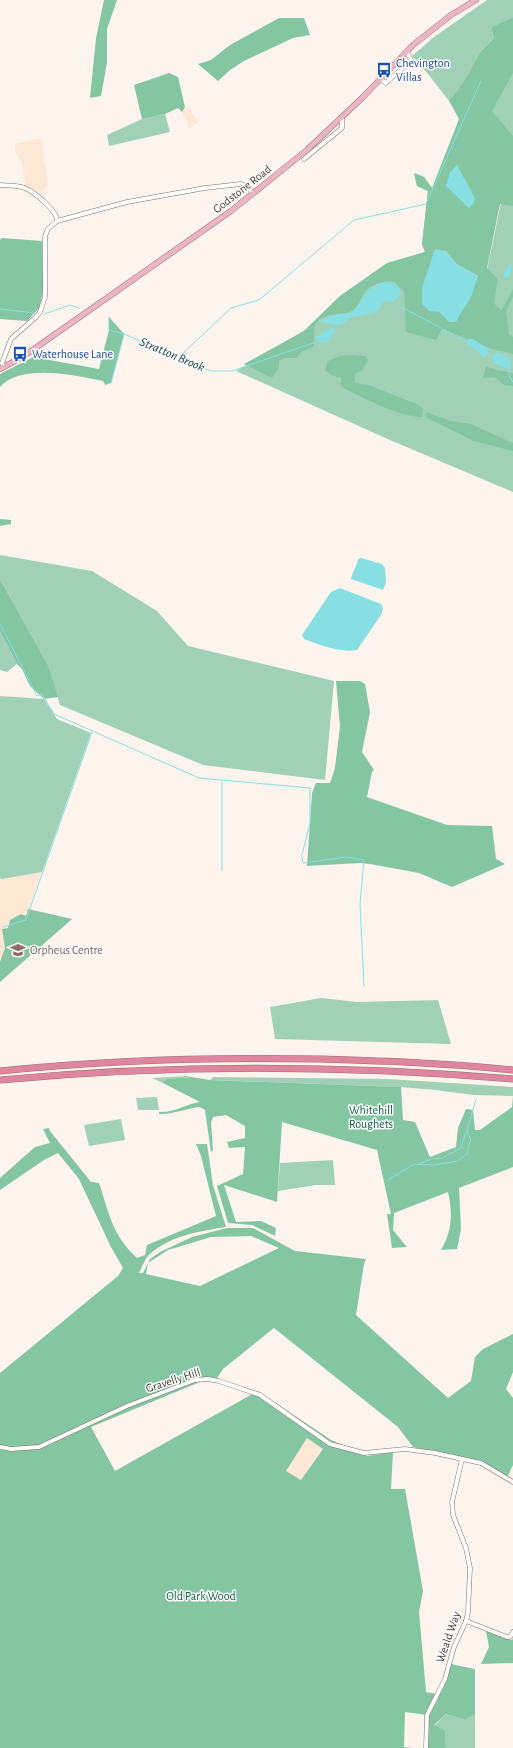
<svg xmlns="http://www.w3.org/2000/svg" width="513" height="1748" font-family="'Alegreya Sans',sans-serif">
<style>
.built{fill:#fde8d5}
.green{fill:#a0d1b6}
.forest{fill:#84c6a2;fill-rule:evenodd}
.water{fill:#87dfe3}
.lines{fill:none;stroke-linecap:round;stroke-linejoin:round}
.stream{stroke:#87dfe3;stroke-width:1}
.minor-casing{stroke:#817060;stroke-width:5}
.major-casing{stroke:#a66b78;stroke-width:6}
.highway-casing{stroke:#a66b78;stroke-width:7}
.minor{stroke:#fff;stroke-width:4}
.major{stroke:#ebb6c4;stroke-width:5}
.highway{stroke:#dd869d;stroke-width:6}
.labels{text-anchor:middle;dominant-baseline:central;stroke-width:3;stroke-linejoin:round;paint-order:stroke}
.transit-label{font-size:12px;fill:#164399;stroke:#fff;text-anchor:start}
.street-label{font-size:12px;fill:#413932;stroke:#fff}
.education-label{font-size:12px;fill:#785e54;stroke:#fff;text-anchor:start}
.park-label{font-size:12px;fill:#0b5e3d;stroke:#fff}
.water-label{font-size:13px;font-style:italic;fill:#123c3e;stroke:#fff}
</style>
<rect width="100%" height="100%" fill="#fcf4ed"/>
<g class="built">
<path d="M188,106L198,122L190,128L181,111Z"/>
<path d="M41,138L48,185L39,196L26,187L22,163L16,154L15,144Z"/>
<path d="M42,872L29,909L72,919L0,982V878Z"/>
<path d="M307,1438L323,1448L301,1480L285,1471Z"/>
</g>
<g class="green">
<path d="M487,0H513V17L491,27L494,38L481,51L463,82L449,101L428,74L412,56L434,37Z"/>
<path d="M513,67V144L483,112Z"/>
<path d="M165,114L170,132L109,146L107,135L142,119Z"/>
<path d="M414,173L424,177L432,188L435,249L422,288L420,314L457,332L481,299L504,188L513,178V492L390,440L236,371L304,331L340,296L386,264L425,252L422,244L428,191L417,186Z"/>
<path d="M0,555L92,571L157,611L188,646L334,681L325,780L203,765L60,705L48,665L0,579Z"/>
<path d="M0,631L17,664L7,672L0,670Z"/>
<path d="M0,696L44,699L57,719L91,733L42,872L2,879L0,878Z"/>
<path d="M321,998L357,1002L438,1000L451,1044L275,1039L270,1007Z"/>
<path d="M186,1076L191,1077L166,1079L163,1083L152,1078Z"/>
<path d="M213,1077L388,1079L513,1087V1096L474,1095L435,1090L401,1087L210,1080Z"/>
<path d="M157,1097L159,1110H138L136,1098Z"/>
<path d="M121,1119L125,1140L89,1146L84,1125Z"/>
<path d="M333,1160L335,1185H316L278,1191L280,1163Z"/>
<path d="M446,1714L465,1720L475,1714V1748H446L445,1731L434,1726Z"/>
</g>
<g class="forest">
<path d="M104,0H117L107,29V63L101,96L90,98L96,38Z"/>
<path d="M513,17V73L492,111L513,136V206L500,204L487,268L498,279L494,303L497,307L502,310L513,289V297L506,311L509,334L513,337V354L495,350L442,329L436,340L406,332L404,292L395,282C386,281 373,283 366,290C360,297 359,309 349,312C340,315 327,313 319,320C311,328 315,336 314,346L301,352L297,358H285L279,361V367L272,378L244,364L304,331L340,296L387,263L425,252L422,244L428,191L417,186L414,173L424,177L432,188L459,119L449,101L463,82L481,51L494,38L491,27ZM446,251L456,264L478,276L456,321L450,322L440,312Z"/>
<path d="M279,18H304L310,35L293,38L244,61L230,70L218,81L198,64L211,60L230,45Z"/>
<path d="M169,73L178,77L185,107L182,112L178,108L165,114L142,119L134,85Z"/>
<path d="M2,238L42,241L43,290L40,307L27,321L0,319V240Z"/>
<path d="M109,317L124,334L111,383L105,385L103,381C75,375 21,363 0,387V374L33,357L99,369L109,330Z"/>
<path d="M351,355L366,356L368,360L362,370L355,374V383L369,385L419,405L423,409L422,417C396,416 369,400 345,389L340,384L342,378L331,375L325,370L328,361L340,356Z"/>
<path d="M486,366L496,370L513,373V386L504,385L494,377L483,378Z"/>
<path d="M426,412L451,421L471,424L513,443V451L474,441L425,417Z"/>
<path d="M0,519L11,520V524L0,526Z"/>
<path d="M0,579L48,665L58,697L44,699L30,686L22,669L17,664L0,631Z"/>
<path d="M336,681H360L365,684L370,712L362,752L374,770L372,772L367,797L447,825L492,826L496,859L505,864L452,887L419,873L370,864L360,863L307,866L312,793L316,783H330L335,768L340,726Z"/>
<path d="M28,909L72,919L0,982V962L5,948L2,929L8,928L10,920L21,914L26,916Z"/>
<path d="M191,1077L210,1080L401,1087L403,1120L415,1122L430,1157L456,1147L458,1128L466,1109L473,1110L475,1130H480L512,1107L513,1096V1167L459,1188L461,1229L457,1249L441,1250C452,1232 453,1213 448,1192L394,1213L393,1230L407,1247L392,1248L387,1214H391L377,1150L282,1122L277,1202L224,1185L236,1222L261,1221L276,1228L275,1236L252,1225L228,1223L217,1186L243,1174L245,1147L229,1148L227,1142L245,1138V1126L226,1115L213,1117L211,1123L213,1150L211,1152L205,1110L200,1107C186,1108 173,1115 159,1114V1112C174,1113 186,1104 200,1102L163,1083L166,1079Z"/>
<path d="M49,1128L50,1131L91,1182L99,1183C109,1213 112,1235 137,1258L145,1255L147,1245L216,1216L201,1156L196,1144H207L213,1185L226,1227C200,1231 170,1236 150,1254C145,1258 142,1267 139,1273H143L150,1259L160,1252L192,1237L227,1228H253L295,1251L366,1259L364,1264L356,1315L448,1398L471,1381L475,1357L483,1349L513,1334V1372L506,1389L513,1398V1465L507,1478L481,1463L413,1447L398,1427L274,1328L223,1369L217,1378L200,1382L91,1427L115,1471L258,1391L331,1440L367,1456L393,1452L391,1489H405L423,1591L419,1612L426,1692L437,1694L427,1715L405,1712L404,1747L413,1748H0V1373L118,1276L123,1268L111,1247L79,1179L58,1153L44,1160L0,1190V1178L35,1147L50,1143L43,1129ZM251,1236L279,1248L200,1286L146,1274L148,1263L168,1250L211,1237ZM307,1438L323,1449L301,1480L286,1471Z"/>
<path d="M486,1631C495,1633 503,1639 512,1640L513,1638V1663L481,1664L489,1647Z"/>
<path d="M451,1664L475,1669V1714L465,1720L446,1714L434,1725L445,1731L446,1748H428L429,1715L437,1701Z"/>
</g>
<g class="water">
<path d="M457,165L475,198L473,204L469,208L446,186L450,172Z"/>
<path d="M435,249L446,251L456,264L478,276L471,297L456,321L449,322L440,312L429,311L422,304V288Z"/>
<path d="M510,264L512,267L509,277H504V271Z"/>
<path d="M383,282C394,281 399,285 401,295L392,302L388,301L382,303L378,311L350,318L341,325H334L319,321L335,315L351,313L356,309L368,290Z"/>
<path d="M334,327L335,331L329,341L324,343L318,341L316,337Z"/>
<path d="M468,339H473L489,349L486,357L482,356L474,348L467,344Z"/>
<path d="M499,353L511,359V366L509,370L494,363L492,357L493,354Z"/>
<path d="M361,558L382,564L385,568L386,582L383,590L351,579C352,572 357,567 358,559Z"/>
<path d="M340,588L381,604L383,608L381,615L357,650C339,653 321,645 304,639L302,635L331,592Z"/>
</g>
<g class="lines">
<g class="stream">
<path d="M398,305L467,342"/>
<path d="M0,309L35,313"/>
<path d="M44,314L70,305L79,308"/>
<path d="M109,317V330L124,334L211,371H232L319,341"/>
<path d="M179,357L231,308L259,300L354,220L426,204L481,81"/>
<path d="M508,370L510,377L513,382"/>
<path d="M111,383L124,334"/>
<path d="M0,624L37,696L42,694L54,714L199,778L310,788V823L302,855"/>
<path d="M302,857L303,863L346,857L364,860L360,904L364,986"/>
<path d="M222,870V781"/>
<path d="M3,927L26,920L92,732"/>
<path d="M419,1164L431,1159L442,1158L461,1148L466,1132"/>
<path d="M388,1180L414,1164L434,1165L458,1161L468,1153V1147L471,1140L467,1131L476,1099"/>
</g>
<g class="minor-casing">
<g id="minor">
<path d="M380,79L386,83L411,60L407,52"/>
<path d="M304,159L342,128V117"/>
<path d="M0,185C7,186 18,185 25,188C34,192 58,211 57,221"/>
<path d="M4,367L2,363L11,339L36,317L40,312L45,297V236L48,229L57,221L127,202L205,188L241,184L245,185L253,193"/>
<path d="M0,1447L11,1449L39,1447L127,1406L195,1380L208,1379L219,1381L260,1395L330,1444L364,1453L405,1449L435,1453L481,1463L513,1482"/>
<path d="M466,1621L507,1637H510L513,1632"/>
<path d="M426,1748L427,1715L445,1679L454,1647L466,1621L468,1612L470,1568L466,1548L453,1515L452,1502L462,1459"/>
</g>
</g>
<g class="major-casing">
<path id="major" d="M0,369L24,356L231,211L307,150L363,97L413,45L451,15L476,0"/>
</g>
<g class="highway-casing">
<g id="highway">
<path d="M0,1071C106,1060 213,1057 320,1059C384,1061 449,1063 513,1070"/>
<path d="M0,1080C171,1064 342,1065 513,1079"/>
</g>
</g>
<use href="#minor" class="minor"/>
<use href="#major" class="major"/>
<use href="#highway" class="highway"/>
</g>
<defs>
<g id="bus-bare" transform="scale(1.2)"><path d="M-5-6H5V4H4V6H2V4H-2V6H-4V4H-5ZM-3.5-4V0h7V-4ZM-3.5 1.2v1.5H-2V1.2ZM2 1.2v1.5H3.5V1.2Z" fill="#1a4fb4" stroke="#fff" stroke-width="2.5" paint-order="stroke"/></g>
<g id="university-bare" transform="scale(1.2)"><path d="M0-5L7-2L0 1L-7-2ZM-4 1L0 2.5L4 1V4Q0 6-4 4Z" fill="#8d6e63" stroke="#fff" stroke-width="2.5" paint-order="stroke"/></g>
</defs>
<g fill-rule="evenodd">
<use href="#bus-bare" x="384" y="70"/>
<use href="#bus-bare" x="20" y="354"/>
<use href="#university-bare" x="18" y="950"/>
</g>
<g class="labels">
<g class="transit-label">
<text x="396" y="63">Chevington<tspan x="396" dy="14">Villas</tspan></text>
<text x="32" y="354">Waterhouse Lane</text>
</g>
<g class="street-label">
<text transform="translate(242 189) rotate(-38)">Godstone Road</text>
<text transform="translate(173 1380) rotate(-18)">Gravelly Hill</text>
<text transform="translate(448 1637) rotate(-71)">Weald Way</text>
</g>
<g class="education-label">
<text x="30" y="950">Orpheus Centre</text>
</g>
<g class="park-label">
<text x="371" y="1110">Whitehill<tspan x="371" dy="14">Roughets</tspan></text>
<text x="201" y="1596">Old Park Wood</text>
</g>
<g class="water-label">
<text transform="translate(172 355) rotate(23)">Stratton Brook</text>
</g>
</g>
</svg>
